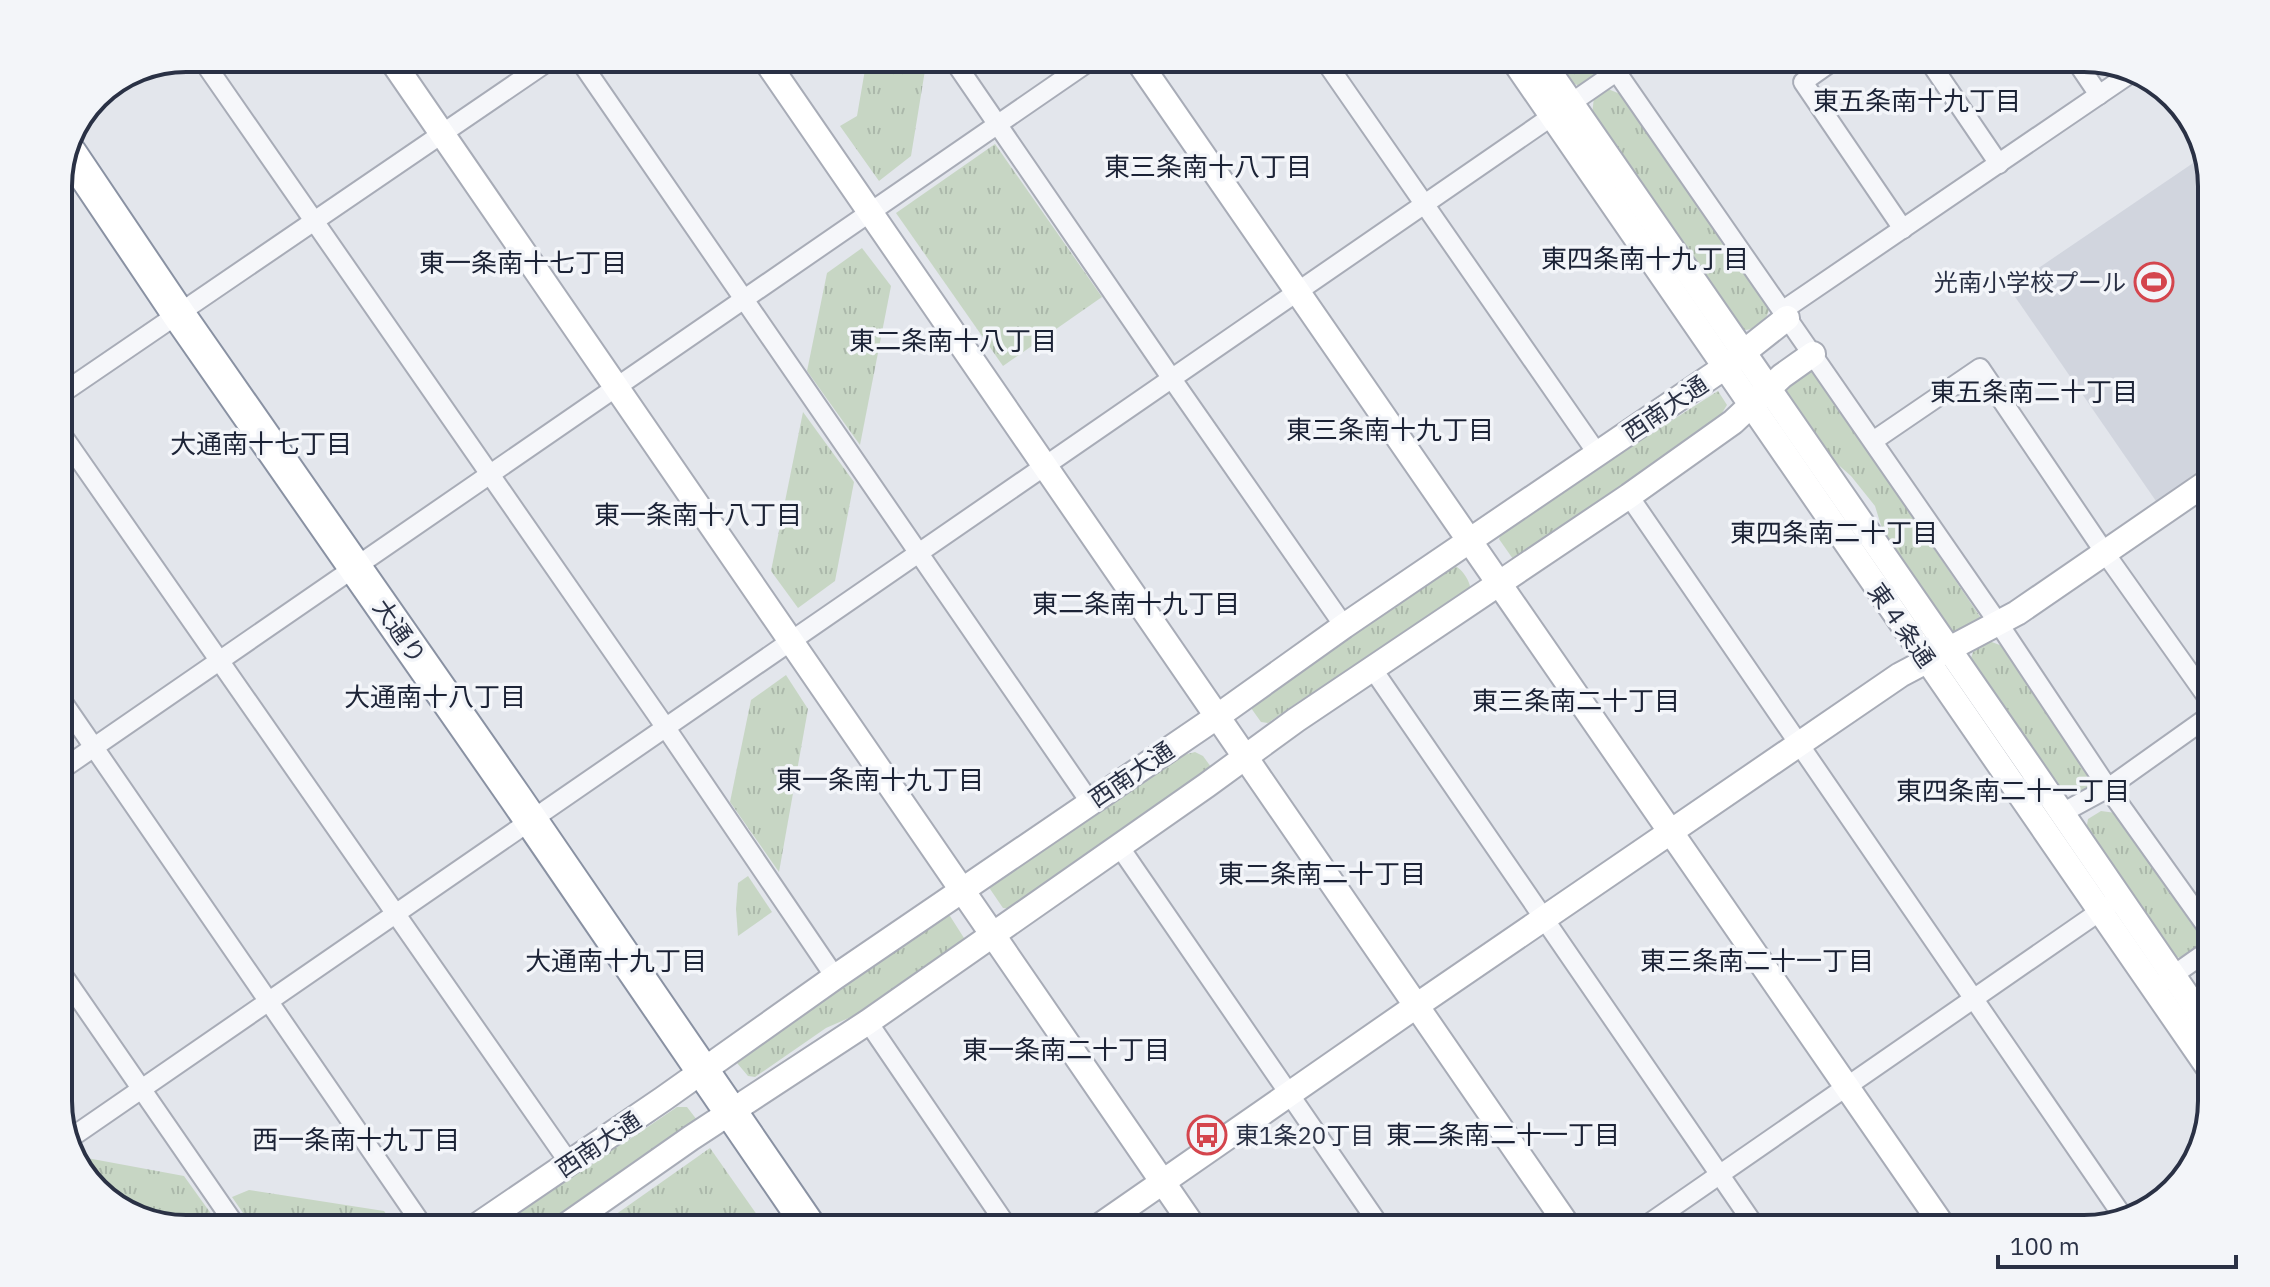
<svg xmlns="http://www.w3.org/2000/svg" width="2270" height="1287" font-family="'IBM Plex Sans','Noto Sans JP',sans-serif">
<style>
.built{fill:#d1d5de}
.park{fill:url(#park-tufts)}
.lines{fill:none;stroke-linecap:round;stroke-linejoin:round}
.street-casing{stroke:#a8acb7;stroke-width:22}
.secondary-casing{stroke:#a8acb7;stroke-width:28}
.highway-casing{stroke:#8a92a3;stroke-width:36}
.street{stroke:#f6f7fa;stroke-width:18}
.secondary{stroke:#fff;stroke-width:24}
.highway{stroke:#fff;stroke-width:32}
.labels{text-anchor:middle;dominant-baseline:central;stroke-width:7;stroke-linejoin:round;paint-order:stroke}
.poi-label{font-size:24px;fill:#2a3145;stroke:#f3f5f9;text-anchor:end}
.street-label{font-size:24px;fill:#2a3145;stroke:#f3f5f9}
.neighbourhood-label{font-size:26px;fill:#1c2336;stroke:#f3f5f9}
.rim{fill:none;stroke:#2a3145;stroke-width:4}
</style>
<defs>
<pattern id="park-tufts" width="24" height="20" patternUnits="userSpaceOnUse" patternTransform="scale(2)"><rect width="24" height="20" fill="#c7d6c4"/><path d="M3 7l-1-3M5 7V3M7 7l1-3M15 17l-1-3M17 17v-4M19 17l1-3" fill="none" stroke="#abb8aa"/></pattern>
</defs>
<rect width="100%" height="100%" fill="#e3e6ec"/>
<path class="built" d="M2205,155L2212,178V466L2158,504L2009,288Z"/>
<g class="park">
<path d="M867,58H927L911,156L879,181L840,126L857,116Z"/>
<path d="M1553,58H1597L1600,63L1597,75L1580,86L1569,82Z"/>
<path d="M1608,89L1625,96L1770,306C1767,320 1759,330 1743,330L1592,115L1594,97Z"/>
<path d="M995,144L1102,297L1003,366L896,213Z"/>
<path d="M862,248L891,286L860,445L807,371L827,273Z"/>
<path d="M1804,368L1814,372L1983,621L1957,636L1948,630L1884,535L1875,506L1851,476L1825,453L1783,394L1782,385Z"/>
<path d="M1718,391L1727,405L1714,426L1520,559H1513L1499,539L1502,531L1544,502Z"/>
<path d="M803,412L854,482L835,581L798,608L771,571Z"/>
<path d="M1451,564C1463,568 1472,583 1471,595L1349,678L1301,700L1268,723L1261,722L1251,708L1253,699Z"/>
<path d="M1989,641L2008,648L2091,776L2087,789L2075,796L2055,785L1970,661L1973,652Z"/>
<path d="M786,675L808,709L779,872L730,802L751,700Z"/>
<path d="M1195,752L1203,756L1211,767L1208,776L1012,909L1003,908L990,889L991,881L1180,756Z"/>
<path d="M2101,811L2116,813L2200,936L2197,949L2185,959L2169,955L2086,831L2088,819Z"/>
<path d="M748,876L772,912L738,936L736,909L738,883Z"/>
<path d="M944,915L950,916L964,938L963,943L867,1010L826,1028L755,1077L748,1076L737,1063L738,1055Z"/>
<path d="M677,1107H687L697,1120L694,1127L546,1229H485L606,1149L624,1143Z"/>
<path d="M710,1148L767,1229H595Z"/>
<path d="M87,1158L184,1176L222,1229H186L123,1212L79,1172L77,1165Z"/>
<path d="M249,1190L384,1211L397,1229H254L232,1197Z"/>
</g>
<g class="lines">
<g class="street-casing">
<g id="street">
<path d="M201,58L666,728L835,977"/>
<path d="M578,58L1090,802"/>
<path d="M952,58L1172,379L1344,626"/>
<path d="M1323,58L1597,453"/>
<path d="M1607,58L1999,624L2108,788L2212,934"/>
<path d="M1837,58L1803,82L1903,229"/>
<path d="M1927,58L1999,164"/>
<path d="M2074,58L2099,95"/>
<path d="M1782,311L2134,71"/>
<path d="M58,396L553,58"/>
<path d="M58,429L570,1164"/>
<path d="M1873,441L1980,368L2105,553L2212,704"/>
<path d="M1629,496L2124,1218"/>
<path d="M1372,668L1757,1229"/>
<path d="M58,695L425,1229"/>
<path d="M58,772L1094,58"/>
<path d="M2062,813L2108,788L2212,714"/>
<path d="M1119,846L1382,1229"/>
<path d="M58,968L238,1229"/>
<path d="M2165,981L2212,948"/>
<path d="M868,1022L1009,1229"/>
<path d="M69,1139L1616,72"/>
<path d="M1641,1229L2109,905"/>
</g>
</g>
<g class="secondary-casing">
<g id="secondary">
<path d="M390,58L1195,1229"/>
<path d="M764,58L1570,1229"/>
<path d="M1136,58L1945,1229"/>
<path d="M1512,58L2212,1073"/>
<path d="M1540,58C1764,383 1990,706 2212,1032"/>
<path d="M472,1229L663,1099L835,977L1218,716L1344,626L1725,367L1787,318"/>
<path d="M561,1229L691,1138L868,1022L1207,785L1296,720L1629,496L1733,422L1782,376L1813,354"/>
<path d="M1095,1229L1416,1006L1900,675L2017,613L2212,479"/>
</g>
</g>
<g class="highway-casing">
<path id="highway" d="M70,153L179,315L515,797L811,1229"/>
</g>
<use href="#street" class="street"/>
<use href="#secondary" class="secondary"/>
<use href="#highway" class="highway"/>
</g>
<defs>
<g id="stadium-ring" transform="scale(2)"><circle r="9.5" fill="#f3f5f9" stroke="#d4454d" stroke-width="1.5"/><path d="M0-5a6.5 5 0 1 0 0 10a6.5 5 0 1 0 0-10ZM-3.5-1.8h7v3.6h-7Z" fill="#d4454d"/></g>
<g id="bus-ring" transform="scale(2)"><circle r="9.5" fill="#f3f5f9" stroke="#d4454d" stroke-width="1.5"/><path d="M-5-6H5V4H4V6H2V4H-2V6H-4V4H-5ZM-3.5-4V0h7V-4ZM-3.5 1.2v1.5H-2V1.2ZM2 1.2v1.5H3.5V1.2Z" fill="#d4454d"/></g>
</defs>
<g fill-rule="evenodd">
<use href="#stadium-ring" x="2154" y="282"/>
<use href="#bus-ring" x="1207" y="1135"/>
</g>
<g class="labels">
<g class="poi-label">
<text x="2126" y="282">光南小学校プール</text>
<text x="1235" y="1135" text-anchor="start">東1条20丁目</text>
</g>
<g class="street-label">
<text transform="translate(1665 408) rotate(-34)">西南大通</text>
<text transform="translate(1902 625) rotate(55)">東４条通</text>
<text transform="translate(400 631) rotate(55)">大通り</text>
<text transform="translate(1131 774) rotate(-34)">西南大通</text>
<text transform="translate(598 1144) rotate(-34)">西南大通</text>
</g>
<g class="neighbourhood-label">
<text x="1917" y="100">東五条南十九丁目</text>
<text x="1208" y="166">東三条南十八丁目</text>
<text x="1645" y="258">東四条南十九丁目</text>
<text x="523" y="262">東一条南十七丁目</text>
<text x="953" y="340">東二条南十八丁目</text>
<text x="2034" y="391">東五条南二十丁目</text>
<text x="1390" y="429">東三条南十九丁目</text>
<text x="261" y="443">大通南十七丁目</text>
<text x="698" y="514">東一条南十八丁目</text>
<text x="1834" y="532">東四条南二十丁目</text>
<text x="1136" y="603">東二条南十九丁目</text>
<text x="435" y="696">大通南十八丁目</text>
<text x="1576" y="700">東三条南二十丁目</text>
<text x="880" y="779">東一条南十九丁目</text>
<text x="2013" y="790">東四条南二十一丁目</text>
<text x="1322" y="873">東二条南二十丁目</text>
<text x="616" y="960">大通南十九丁目</text>
<text x="1757" y="960">東三条南二十一丁目</text>
<text x="1066" y="1049">東一条南二十丁目</text>
<text x="1503" y="1134">東二条南二十一丁目</text>
<text x="356" y="1139">西一条南十九丁目</text>
</g>
</g>
<path d="M0 0H2270V1287H0ZM186 72H2084A114 114 0 0 1 2198 186V1101A114 114 0 0 1 2084 1215H186A114 114 0 0 1 72 1101V186A114 114 0 0 1 186 72Z" fill="#f3f5f9" fill-rule="evenodd"/>
<path class="rim" d="M186 72H2084A114 114 0 0 1 2198 186V1101A114 114 0 0 1 2084 1215H186A114 114 0 0 1 72 1101V186A114 114 0 0 1 186 72Z"/>
<path d="M1998 1255v12h238v-12" fill="none" stroke="#2a3145" stroke-width="4"/>
<text x="2010" y="1255" font-size="24" fill="#2a3145" stroke="#f3f5f9" stroke-width="6" paint-order="stroke">100 m</text>
</svg>
